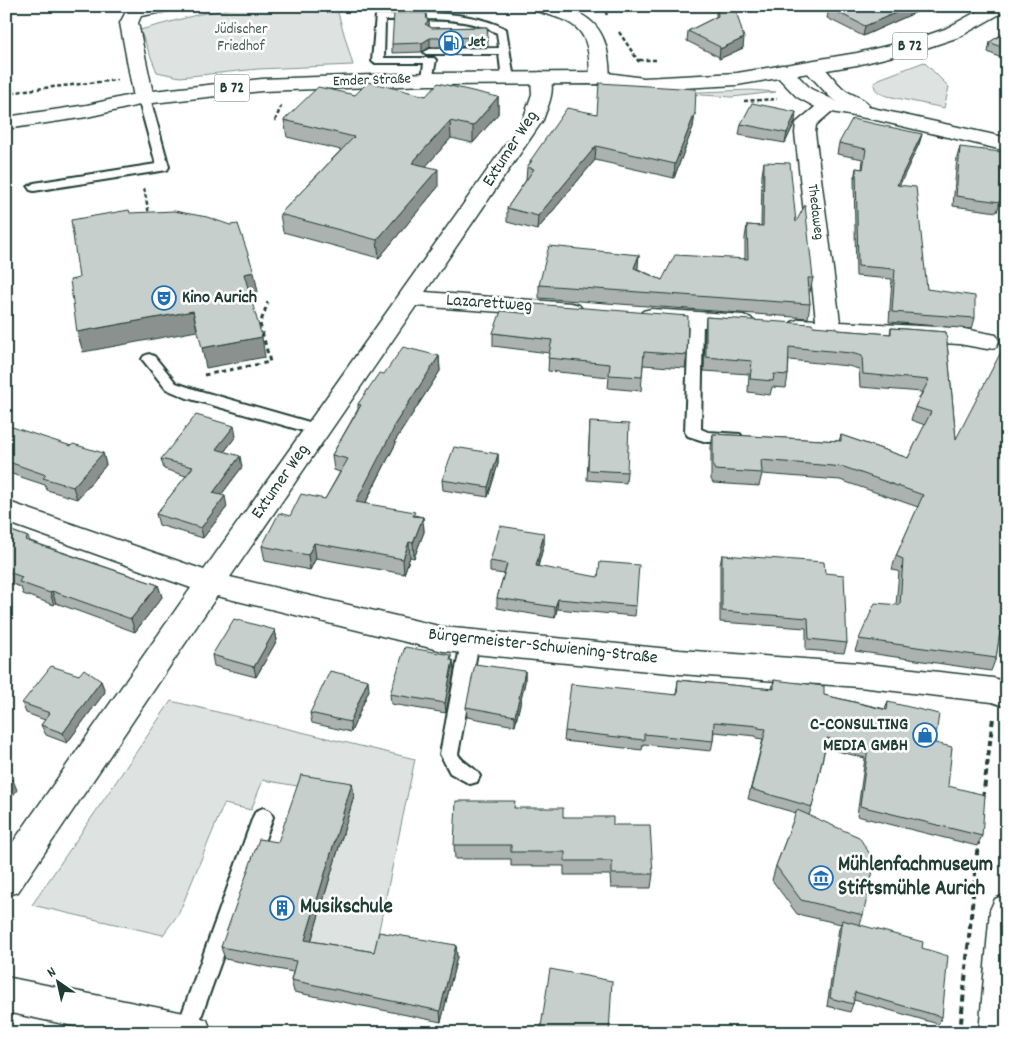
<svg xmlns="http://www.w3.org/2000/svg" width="1013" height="1039" font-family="Dekko,sans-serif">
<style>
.green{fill:#dee3e2;stroke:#7e908b}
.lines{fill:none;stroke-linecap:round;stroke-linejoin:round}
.service-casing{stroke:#1f3d34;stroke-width:4}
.minor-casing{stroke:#1f3d34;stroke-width:3}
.secondary-casing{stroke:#1f3d34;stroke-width:3}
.primary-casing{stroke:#1f3d34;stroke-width:3}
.path-far2{stroke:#1f3d34;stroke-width:2.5;stroke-dasharray:4 2.5;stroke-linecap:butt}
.path-far1{stroke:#1f3d34;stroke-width:3;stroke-dasharray:4.5 4;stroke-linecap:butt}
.path{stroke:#1f3d34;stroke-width:4;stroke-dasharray:6 4.5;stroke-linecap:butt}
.service{fill:#fff;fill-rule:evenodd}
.minor{fill:#fff;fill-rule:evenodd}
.secondary{fill:#fff;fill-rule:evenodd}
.primary{fill:#fff;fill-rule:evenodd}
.wall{fill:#abb2af;stroke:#1f3d34}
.shaded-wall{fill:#8b918f;stroke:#1f3d34}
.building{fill:#c7cfcc;stroke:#1f3d34}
.labels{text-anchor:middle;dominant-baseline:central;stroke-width:5;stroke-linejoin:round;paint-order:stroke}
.far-park-label{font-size:15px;fill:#455e57;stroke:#fff}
.far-poi-label{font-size:15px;font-weight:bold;fill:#1f3d34;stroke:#fff;text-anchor:start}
.far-street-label{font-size:15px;fill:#1f3d34;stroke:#fff}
.shield{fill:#fff;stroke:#627771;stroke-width:1}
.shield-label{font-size:16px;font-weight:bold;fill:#1f3d34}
.street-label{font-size:18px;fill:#1f3d34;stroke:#fff}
.poi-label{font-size:18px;font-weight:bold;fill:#1f3d34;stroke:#fff;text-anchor:start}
.near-poi-label{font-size:21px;font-weight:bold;fill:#1f3d34;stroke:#fff;text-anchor:start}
</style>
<rect width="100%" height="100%" fill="#fff"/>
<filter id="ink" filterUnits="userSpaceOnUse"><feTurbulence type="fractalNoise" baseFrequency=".02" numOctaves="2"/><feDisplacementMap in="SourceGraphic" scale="10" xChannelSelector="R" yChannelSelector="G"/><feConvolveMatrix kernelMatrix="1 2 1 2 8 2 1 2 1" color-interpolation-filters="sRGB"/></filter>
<g filter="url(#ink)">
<g class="green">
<path d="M245,6H336L353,65L258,69L180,77L157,72L140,30L200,14Z"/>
<path d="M924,62L949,87L944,108L887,96C879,93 874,91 874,83L879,79Z"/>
<path d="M751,90L776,92L732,97L673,93Z"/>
<path d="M171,701L415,759L372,963L308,952L354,796L263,780L251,810L224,804L179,913L163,935L32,905Z"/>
</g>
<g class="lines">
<g class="service-casing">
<g id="service">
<path d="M426,13C454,14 481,16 506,29L514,79L512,81L508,82L502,79L499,54H426L424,52L430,49L499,48L497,33C463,15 422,20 385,20L384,58H434L436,60L432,81L428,82L422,79L424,63H374L372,61L376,15Z"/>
<path d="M144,95L150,98L169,167L167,170L34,191L30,190L28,187L34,183L156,164L138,98Z"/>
<path d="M696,316L701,317L703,320L701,429L708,432L740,434L743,438L740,442H707L688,436L685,432L689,320L691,317Z"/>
<path d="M149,354L154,356L176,383L197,390L323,426L326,430L323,434L318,435L187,398L166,389L142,359L144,356Z"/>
<path d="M470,635L476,637L479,642L458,754C463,764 475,766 480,776L477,782L470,784L450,773L440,754L461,642L464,637Z"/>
<path d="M263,808L270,811L273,817L196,1031L195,1033H175L253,817L256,811Z"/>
</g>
</g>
<g class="minor-casing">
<g id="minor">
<path d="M136,6H177L174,10L141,16L138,23L154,98L151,102L144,104L137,102L134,98L120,23L128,8Z"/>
<path d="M530,6C539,6 549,5 558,6C565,7 574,11 580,14C606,27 609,52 610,78L607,82L600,84L593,82L590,78C590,27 578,23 533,10Z"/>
<path d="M541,72L548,74C557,88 548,106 543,120L425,292L571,303L579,305L583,310L579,315L571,317L416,306L230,577L443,627L680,650L859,663L993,678L1007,682V707L992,702L859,687L680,674L443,651L217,596L18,892L6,896V852L191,588L6,522V501L204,570L523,120L532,94L531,78L534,74Z"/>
<path d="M828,100L835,102L838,106L816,125L815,133L840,322L959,328L996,335L999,341L996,347L987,349L959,344L800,335L792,332L788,327L792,322L800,319L816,320L795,133L796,123L821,102Z"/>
<path d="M651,309L743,315L751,318L755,323L751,328L743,331L643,321L639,316L643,311Z"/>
<path d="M6,977L194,1015L207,1020L212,1033H107L6,1012Z"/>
</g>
</g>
<g class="secondary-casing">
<g id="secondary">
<path d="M812,61C827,65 833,81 845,90C853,96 863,97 869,105L868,107L999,136L1007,138V151L876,120L821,110L797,97L772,71L775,67L782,65L789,67L811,89L838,102L831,98L802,67L805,63Z"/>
<path d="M1007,894V1033H979L990,910L995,899Z"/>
</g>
</g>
<g class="primary-casing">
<path id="primary" d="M987,6H1007V10L959,37L929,47L857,65L737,85L644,90L600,84L428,85L262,91L144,104L87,117L6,129V117L87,105L144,92L262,79L428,73L600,72L644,78L737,73L857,53L916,39L945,29Z"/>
</g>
<g class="path-far2">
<path d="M603,6L607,15"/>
<path d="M619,32L639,62"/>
<path d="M639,60H658"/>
<path d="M6,95L26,90L117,80"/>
<path d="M744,101L777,99"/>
<path d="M275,121L282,104"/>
<path d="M144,188L149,214"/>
</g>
<path class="path-far1" d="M204,375L270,362L260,324L268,302"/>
<g class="path">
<path d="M1002,665L1007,646"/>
<path d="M983,798L993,718"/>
<path d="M960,1033L978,842"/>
</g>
<use href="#service" class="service"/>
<use href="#minor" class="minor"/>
<use href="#secondary" class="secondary"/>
<use href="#primary" class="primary"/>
</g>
<g class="wall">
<path d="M716,6H735V7L738,6L737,14L743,48L719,59V57L687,41L688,31L716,17Z"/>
<path d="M833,6H930L863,36L827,18L829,8Z"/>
<path d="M427,20H429V26L432,28L487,27L488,46L430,47L422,52L392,53V44Z"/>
<path d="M1007,31V61L988,52L990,42Z"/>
<path d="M355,95L498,97V114L473,143L451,138L426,166L438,187L379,258L283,232L280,214L341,150L287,137L284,120Z"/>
<path d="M695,113L693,127L674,178L595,160L537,230L507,222V208L526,180L527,167L530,163V161L597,114Z"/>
<path d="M795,122L785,143L739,135L741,124Z"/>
<path d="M922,134L919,144L899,185L927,289L975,318L972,329L889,322L892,279L856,276L854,179L856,168L862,169L863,159L837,154L839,143Z"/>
<path d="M960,147L1000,202L997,212L953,206L957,157Z"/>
<path d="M764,162L796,222L813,278L810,292H809L810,304L808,318L539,298V285L638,269L662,280L745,259V238L747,225L761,226L762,175Z"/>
<path d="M706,317L813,326L837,330L890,334L891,328L946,332L956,439L1004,487L1002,619L996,658L991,671L855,651L859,639L896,605L899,572L892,569L896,556L918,507L840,480L762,474L759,486L713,483L711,479V447L713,434L839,441L841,435L908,458L925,425L911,420L915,407L922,392L860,387L859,369L848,366L789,360L788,375L786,388L772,387L770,395L748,392L749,374L704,371L705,330Z"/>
<path d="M493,333L687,355L685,368L643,365L641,391L608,388L609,377L548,371L549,353L493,346Z"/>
<path d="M439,356L440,371L395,441L396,443L365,504L423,517L424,532L414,558L410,557L404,574L316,558L310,570L265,561L262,546L290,516L325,499L340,472L334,470L332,455L358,409V404L384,374Z"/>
<path d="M590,422L627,472L626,483L587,480Z"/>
<path d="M6,428L71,446L103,453L106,465L77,499L47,490L45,485L6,472Z"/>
<path d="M236,436L224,452L242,467L221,495L227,507L203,538L159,525L156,514L186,476L164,469L161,459Z"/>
<path d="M498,454V464L488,497L443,490L442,480Z"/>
<path d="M6,529L28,537L30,541L158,585L162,597L135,632L56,603L54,605L23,594L21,587L6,582Z"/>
<path d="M544,533V544L538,567L636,606L635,616L557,609L555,618L497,608V598L504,574L490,572V561Z"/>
<path d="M722,555L825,573L847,643L844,653L806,650V628L720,622V565Z"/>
<path d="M275,630L277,640L256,677L214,666L212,655Z"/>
<path d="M451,655V660H453L454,671L446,713L391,704L390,694Z"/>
<path d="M525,671V682L515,726L467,717L466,707Z"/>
<path d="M79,675L101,681L105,692L67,743L46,735L41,725L45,720L26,713L22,703Z"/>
<path d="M678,680L772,689L774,680L824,695L885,709L888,702L935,743L948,786L982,836L977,846L857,816L865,758L825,748L812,807L809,815L863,915L860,925L922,948L942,1017L938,1024L854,1000L853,1004L850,1012L827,1006L839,928L841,924L797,914L772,880L776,866L796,813L748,799L763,739L756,738V736L714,732L713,741L711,751L643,744L642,750L564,741L565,731L676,695Z"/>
<path d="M369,690L351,732L312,723L310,713Z"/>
<path d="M352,783L354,796L311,941L374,952L456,945L457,957L441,1022L294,992L291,980L293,972L225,959L221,947L278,842Z"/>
<path d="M514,808L563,817L613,825L653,874L651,888H611L610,875H564V866H511V859H455L454,845Z"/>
</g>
<g class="shaded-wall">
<path d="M911,6H930L863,36L865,26Z"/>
<path d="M429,20V29L425,24Z"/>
<path d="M430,38V47L422,52V43Z"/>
<path d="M744,38L743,48L719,59L720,49Z"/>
<path d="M498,97V114L473,143V126Z"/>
<path d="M796,112L795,122L785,143L787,133Z"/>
<path d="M695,113L693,127L674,178L675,164Z"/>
<path d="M450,121L451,138L413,181L412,163Z"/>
<path d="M922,134L919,144L895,195L897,185Z"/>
<path d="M596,146L595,160L537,230L538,216Z"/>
<path d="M438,169V187L379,258L377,240Z"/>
<path d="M639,255L638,268L633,281L634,268Z"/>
<path d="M254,272L258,292L248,294L244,274Z"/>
<path d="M193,311L197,331L83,352L77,332Z"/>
<path d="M262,337L265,357L206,368L202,348Z"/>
<path d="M439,356L440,371L395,441L396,443L358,517L356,502L393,427Z"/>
<path d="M234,426L236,436L218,460L216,449Z"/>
<path d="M103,453L106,465L77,499L73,487Z"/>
<path d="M498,454V464L488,497V487Z"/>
<path d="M240,456L242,467L215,503L213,493Z"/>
<path d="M225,496L227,507L203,538L201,528Z"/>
<path d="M423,517L424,532L414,558L413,543Z"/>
<path d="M544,533V544L535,577L536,566Z"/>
<path d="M409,542L410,557L404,574L403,559Z"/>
<path d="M314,543L316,558L310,570L308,555Z"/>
<path d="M158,585L162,597L135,632L131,619Z"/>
<path d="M52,591L56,603L54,605L50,593Z"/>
<path d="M558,599L557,609L555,618V607Z"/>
<path d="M275,630L277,640L256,677L254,667Z"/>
<path d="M453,660L454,671L446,713L445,703Z"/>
<path d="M525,671V682L515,726V716Z"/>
<path d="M368,680L369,690L351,732L350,722Z"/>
<path d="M101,681L105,692L67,743L63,733Z"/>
<path d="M13,780L17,790L6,805V788Z"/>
<path d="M352,783L354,796L308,952L305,940Z"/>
<path d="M456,945L457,957L441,1022L440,1011Z"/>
</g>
<g class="building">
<path d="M717,6H735V7L738,6L736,11L744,38L720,49V47L688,31L718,16Z"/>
<path d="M833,6H911L865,26L829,8Z"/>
<path d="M394,13H426L427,20H429L425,24L432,28L487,27L488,37L430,38L422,43L392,44Z"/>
<path d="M1007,31V50L990,42Z"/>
<path d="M368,82L426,96L438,83L498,97L473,126L450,121L412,163L438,169L377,240L280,214L354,137L284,120L318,87L355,95Z"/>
<path d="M599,83L696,89L695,113L675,164L596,146L538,216L507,208L534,169L527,167L532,161H530L567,108L597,114Z"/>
<path d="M752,103L796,112L787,133L741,124Z"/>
<path d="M852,119L922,134L897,185L916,187L927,289L975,296V318L892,312L895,269L858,266L856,168L863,169L866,149L839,143Z"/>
<path d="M960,147L1001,152L1000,202L956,196Z"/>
<path d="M764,162L790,163L796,222L805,205L813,278H808L810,304L539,285L549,246L639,255L634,268L662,280L675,255L748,259L747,225L763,226Z"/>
<path d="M129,210L130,213L174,211L207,217L230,225L238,224L254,272L244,274L262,337L202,348L193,311L77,332L70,280L79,278L71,220Z"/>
<path d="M534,304L688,316L687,355L644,352L642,377L609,375L610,364L548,358L552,340L493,333L501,311L531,314Z"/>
<path d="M706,317L812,324L813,326L837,328V330L891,334V328L946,332L956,439L1004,346L1007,347V478L1004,487L1007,488V605L1002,619L996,658L859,639L875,603L900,605L903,559L896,556L923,495L844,467L761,460L762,473L715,470L713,466V434L841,441V435L908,458L931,412L915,407L929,380L863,374L862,356L851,353L789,347L788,375L774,374L773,381L750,379L752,361L706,357Z"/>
<path d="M403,347L439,356L393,427L394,428L356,502L415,512L413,516L423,517L413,543L409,542L403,559L314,543L308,555L262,546L279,513L290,516L301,494L325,499L348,459L332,455L361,405L358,404L379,373L384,374Z"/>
<path d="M196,415L234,426L216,449L240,456L213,493L225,496L201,528L156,514L193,467L161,459Z"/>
<path d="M590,422L629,424L627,472L588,470Z"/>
<path d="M9,426L71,446L73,444L103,453L73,487L43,478L46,475L6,461V428Z"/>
<path d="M454,447L498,454L488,487L442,480Z"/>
<path d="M500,526L544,533L536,566L598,577L600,562L639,565L636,606L558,599L555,607L497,598L507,564L490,561Z"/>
<path d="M6,529L28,537L25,540L158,585L131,619L52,591L50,593L19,582L22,577L6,571Z"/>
<path d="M722,555L824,562L825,573L844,575L847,643L809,639L808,618L722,611Z"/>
<path d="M234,619L275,630L254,667L212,655Z"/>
<path d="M405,647L451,655L450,660H453L445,703L390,694Z"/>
<path d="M475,664L525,671L515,716L466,707Z"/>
<path d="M51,666L79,675L84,669L101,681L63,733L41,725L50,713L22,703Z"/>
<path d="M330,671L368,680L350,722L310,713Z"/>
<path d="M678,680L774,689V680L824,686V695L887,710L888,702L939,714L935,743L952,747L948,786L985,795L982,836L860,806L868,748L827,738L812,807L751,789L766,729L758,728V726L714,722L713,741L644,734V740L565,731L571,684L677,695Z"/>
<path d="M301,775L352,783L305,940L374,952L379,932L456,945L440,1011L291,980L296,961L221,947L259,839L278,842Z"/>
<path d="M6,778L13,780L6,788Z"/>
<path d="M456,801H515L514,808H563V817H613V825H650L653,874H612V861H565V852H511V845H454Z"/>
<path d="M797,810L859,837L875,862L863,915L801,900L776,866Z"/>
<path d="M842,920L923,942L922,948L948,956L942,1017L855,992L853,1004L830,998Z"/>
<path d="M550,969L612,981L609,1033H540Z"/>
</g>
</g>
<defs>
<g id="fuel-ring" transform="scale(1.25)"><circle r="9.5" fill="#fff" stroke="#1f6fb2" stroke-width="1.5"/><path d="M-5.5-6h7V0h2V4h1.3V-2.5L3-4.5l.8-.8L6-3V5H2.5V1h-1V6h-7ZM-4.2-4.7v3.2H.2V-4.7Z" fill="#1f6fb2"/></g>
<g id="theatre-ring" transform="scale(1.25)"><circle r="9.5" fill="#fff" stroke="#1f6fb2" stroke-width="1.5"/><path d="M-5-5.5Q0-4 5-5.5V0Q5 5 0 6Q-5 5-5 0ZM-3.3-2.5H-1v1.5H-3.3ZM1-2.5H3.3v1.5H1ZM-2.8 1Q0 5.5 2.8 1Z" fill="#1f6fb2"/></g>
<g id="shop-ring" transform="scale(1.25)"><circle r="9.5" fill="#fff" stroke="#1f6fb2" stroke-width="1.5"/><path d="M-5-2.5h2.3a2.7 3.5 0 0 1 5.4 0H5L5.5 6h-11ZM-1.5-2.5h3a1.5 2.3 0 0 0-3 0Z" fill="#1f6fb2"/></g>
<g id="museum-ring" transform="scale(1.25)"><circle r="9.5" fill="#fff" stroke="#1f6fb2" stroke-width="1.5"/><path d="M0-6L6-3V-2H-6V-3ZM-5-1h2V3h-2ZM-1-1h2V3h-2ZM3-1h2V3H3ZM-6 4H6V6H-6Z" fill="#1f6fb2"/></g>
<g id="building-ring" transform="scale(1.25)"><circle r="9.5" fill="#fff" stroke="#1f6fb2" stroke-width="1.5"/><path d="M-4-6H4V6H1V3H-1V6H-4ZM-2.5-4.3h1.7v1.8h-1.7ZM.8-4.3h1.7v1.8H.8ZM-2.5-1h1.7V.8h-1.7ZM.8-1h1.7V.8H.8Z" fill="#1f6fb2"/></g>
</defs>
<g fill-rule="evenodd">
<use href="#fuel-ring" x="451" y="43"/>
<use href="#theatre-ring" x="164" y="298"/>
<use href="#shop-ring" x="925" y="735"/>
<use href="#museum-ring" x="821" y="878"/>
<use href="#building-ring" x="282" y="908"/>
</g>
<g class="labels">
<g class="far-park-label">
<text x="241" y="30">Jüdischer<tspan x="241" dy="17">Friedhof</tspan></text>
</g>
<g class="far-poi-label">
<text x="468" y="43">Jet</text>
</g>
<g class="far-street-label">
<text transform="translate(372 81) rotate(-2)">Emder Straße</text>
<text transform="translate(815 212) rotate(83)">Thedaweg</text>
</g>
<g class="shield">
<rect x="892.5" y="32.5" width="35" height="27" rx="4"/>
<rect x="214.5" y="74.5" width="35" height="27" rx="4"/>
</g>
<g class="shield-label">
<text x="910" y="46">B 72</text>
<text x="232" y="88">B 72</text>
</g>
<g class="street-label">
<text transform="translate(511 149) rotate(-57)">Extumer Weg</text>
<text transform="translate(489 304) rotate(4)">Lazarettweg</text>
<text transform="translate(281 482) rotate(-55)">Extumer Weg</text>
<text transform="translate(543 647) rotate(6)">Bürgermeister-Schwiening-Straße</text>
</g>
<g class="poi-label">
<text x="182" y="298">Kino Aurich</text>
<text x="908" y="725" text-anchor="end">C-CONSULTING<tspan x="908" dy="21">MEDIA GMBH</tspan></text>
</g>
<g class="near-poi-label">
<text x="838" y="866">Mühlenfachmuseum<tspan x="838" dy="24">Stiftsmühle Aurich</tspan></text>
<text x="300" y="908">Musikschule</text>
</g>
</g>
<rect width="1013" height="1039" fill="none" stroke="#fff" stroke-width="25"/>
<rect x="12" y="12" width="988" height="1014" fill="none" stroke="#1f3d34" stroke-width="2" filter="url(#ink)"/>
<g transform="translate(58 982) rotate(326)" stroke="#ffffff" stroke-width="4" paint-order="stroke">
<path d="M0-4L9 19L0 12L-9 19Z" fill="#1f3d34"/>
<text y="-8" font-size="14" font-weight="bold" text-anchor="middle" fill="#1f3d34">N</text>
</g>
</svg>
